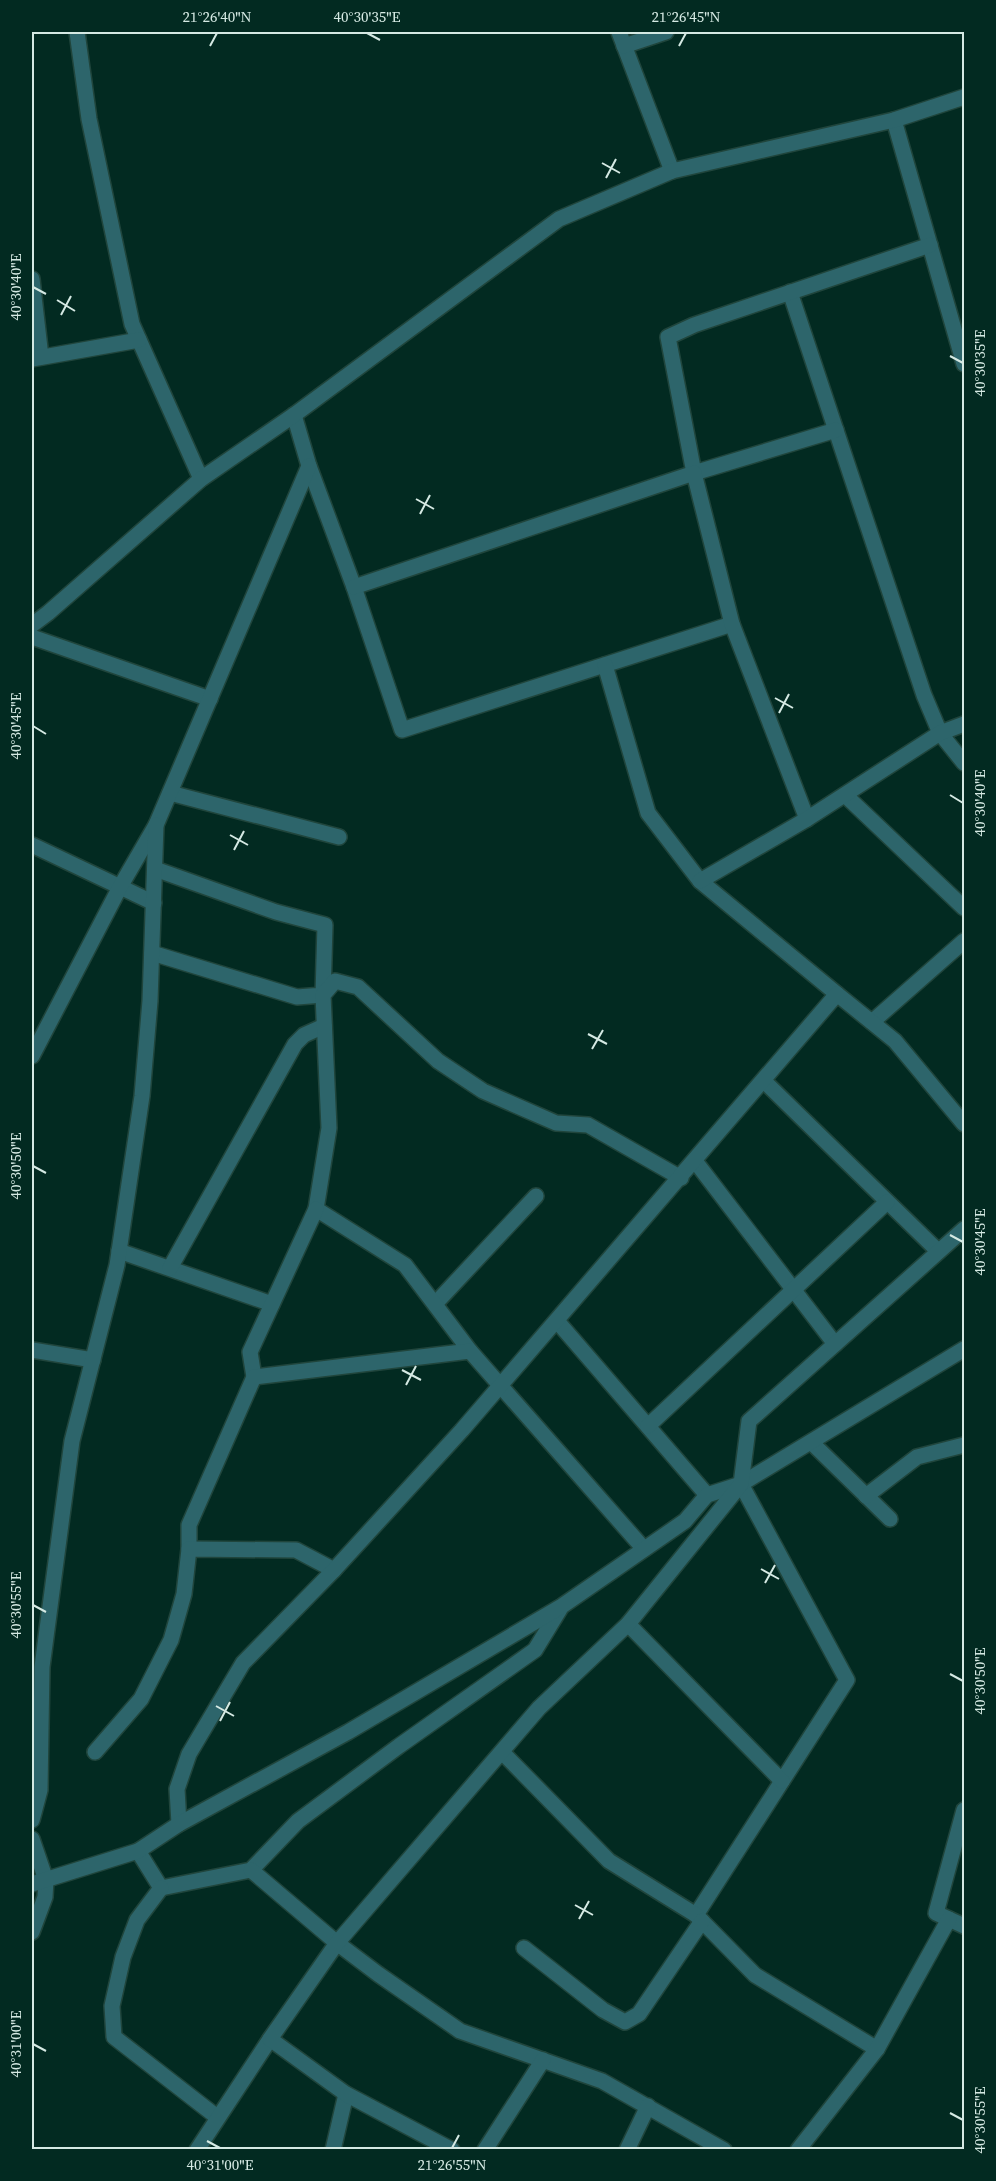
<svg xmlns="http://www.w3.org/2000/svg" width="996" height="2181" font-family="'Source Serif 4',serif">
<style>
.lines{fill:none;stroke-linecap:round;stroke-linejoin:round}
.minor-casing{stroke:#20453c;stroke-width:18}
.minor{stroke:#2d656b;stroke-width:15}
.ticks{fill:none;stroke:#d5e9e3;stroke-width:2}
.neatline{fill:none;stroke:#d5e9e3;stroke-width:2}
.ticks-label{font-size:15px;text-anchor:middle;fill:#d5e9e3}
</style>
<rect width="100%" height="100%" fill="#022a21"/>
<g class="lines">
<g class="minor-casing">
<g id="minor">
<path d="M77,32L89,119L132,324L201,479"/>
<path d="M619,32L672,171"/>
<path d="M624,46L666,32"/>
<path d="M894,120L964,364"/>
<path d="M32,279L41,357"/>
<path d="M790,292L924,695L940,733L964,763"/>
<path d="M32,359L139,340"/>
<path d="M294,415L309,466L354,587L402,730L732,624"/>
<path d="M836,430L694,473L668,337L694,325L930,245"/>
<path d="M354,587L694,473L732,624L807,819"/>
<path d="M32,625L48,613L201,479L294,415L559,219L672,171L894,120L964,97"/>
<path d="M32,637L210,699"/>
<path d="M605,665L648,813L700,881L837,994"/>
<path d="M170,793L339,837"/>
<path d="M845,795L964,908"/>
<path d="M32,845L154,903"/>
<path d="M700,881L807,819L940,733L964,724"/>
<path d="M152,953L297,997L323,995L325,925L276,912L155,869"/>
<path d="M872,1022L964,941"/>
<path d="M32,1056L120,887L156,825L309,466"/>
<path d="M764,1081L938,1251"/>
<path d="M695,1161L835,1344"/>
<path d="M119,1251L272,1304"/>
<path d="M170,1268L295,1044L304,1035L324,1026"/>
<path d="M435,1304L536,1196"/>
<path d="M557,1321L707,1495"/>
<path d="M32,1350L93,1360"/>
<path d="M470,1351L405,1265L316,1209L329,1128L323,995L335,981L358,987L438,1061L483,1091L556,1123L588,1125L681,1178"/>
<path d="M254,1377L250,1352L316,1209"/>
<path d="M648,1426L887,1202"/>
<path d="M811,1442L890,1519"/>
<path d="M741,1484L847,1680L696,1915L755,1975L877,2049"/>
<path d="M866,1496L917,1457L964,1445"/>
<path d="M189,1549V1525L254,1377L470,1351L644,1549"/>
<path d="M628,1624L782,1781"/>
<path d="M95,1752L141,1699L171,1640L184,1594L189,1549L296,1550L334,1570"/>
<path d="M502,1752L609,1861L696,1915"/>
<path d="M964,1810L936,1913L964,1926"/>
<path d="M32,1820L40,1790L42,1667L72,1441L117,1265L142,1096L150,1001L156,825"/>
<path d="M179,1824L177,1789L189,1754L243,1663L334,1570L462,1430L837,994L895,1041L964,1124"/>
<path d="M32,1839L46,1880L45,1897L32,1932"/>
<path d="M138,1851L161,1888L251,1870L298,1821L399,1746L535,1650L560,1609"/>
<path d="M251,1870L337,1943L378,1974L460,2031L602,2081L724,2150"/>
<path d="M32,1884L138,1851L179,1824L348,1732L562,1606L685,1521L707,1495L741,1484L964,1349"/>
<path d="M161,1888L137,1920L123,1957L112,2006L114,2037L217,2117"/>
<path d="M524,1948L603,2010L625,2022L639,2014L702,1921"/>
<path d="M197,2150L270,2039"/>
<path d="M333,2150L346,2094"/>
<path d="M452,2150L346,2094L270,2039L337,1943L539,1708L628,1624L741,1484L749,1421L964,1229"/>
<path d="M485,2150L543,2060"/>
<path d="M627,2150L648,2106"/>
<path d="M798,2150L877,2049L949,1919"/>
</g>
</g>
<use href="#minor" class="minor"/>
</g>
<path class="ticks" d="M367,33L380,40M210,46L217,33M679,46L686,33M602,163L620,173M606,178L616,159M33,287L46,294M57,300L75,311M61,315L71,296M950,356L963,363M416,499L434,509M420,514L430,495M775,698L793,708M779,713L789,694M33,726L46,734M950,795L963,803M230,835L248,845M234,850L244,831M588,1034L607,1044M592,1049L603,1030M33,1166L46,1173M950,1235L963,1242M402,1370L421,1380M406,1385L416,1366M761,1569L779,1579M765,1583L775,1565M33,1605L46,1612M950,1674L963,1681M216,1706L234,1716M220,1721L230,1702M575,1905L593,1915M579,1919L589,1901M33,2044L46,2051M950,2113L963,2120M207,2141L220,2148M452,2148L459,2135"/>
<rect width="996" height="2181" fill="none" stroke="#022a21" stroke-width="66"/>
<rect x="33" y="33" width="930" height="2115" class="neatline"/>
<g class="ticks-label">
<text x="217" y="22">21°26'40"N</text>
<text x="367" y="22">40°30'35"E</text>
<text x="686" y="22">21°26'45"N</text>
<text transform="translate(16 287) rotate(-90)" y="5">40°30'40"E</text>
<text transform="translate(980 363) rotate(-90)" y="5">40°30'35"E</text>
<text transform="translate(16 726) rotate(-90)" y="5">40°30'45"E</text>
<text transform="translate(980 803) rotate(-90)" y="5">40°30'40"E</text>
<text transform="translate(16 1166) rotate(-90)" y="5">40°30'50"E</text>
<text transform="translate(980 1242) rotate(-90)" y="5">40°30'45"E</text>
<text transform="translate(16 1605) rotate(-90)" y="5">40°30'55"E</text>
<text transform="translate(980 1681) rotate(-90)" y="5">40°30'50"E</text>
<text transform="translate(16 2044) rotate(-90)" y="5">40°31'00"E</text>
<text transform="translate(980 2120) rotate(-90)" y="5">40°30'55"E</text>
<text x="220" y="2170">40°31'00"E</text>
<text x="452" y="2170">21°26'55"N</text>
</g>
</svg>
